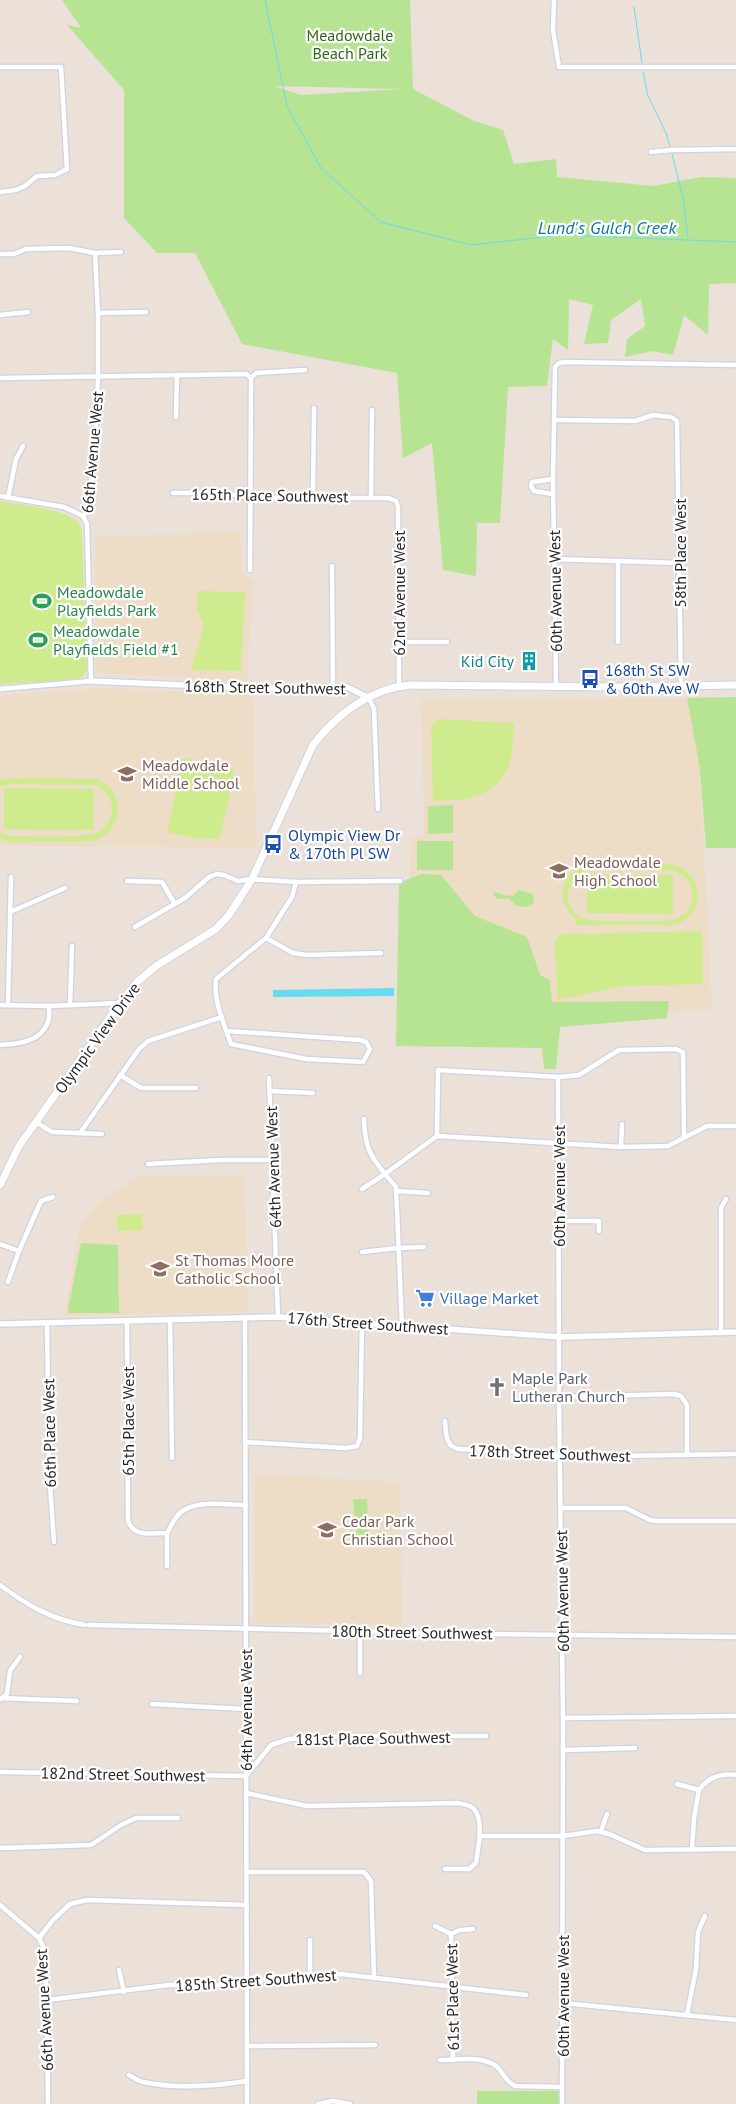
<svg xmlns="http://www.w3.org/2000/svg" width="736" height="2104" font-family="'PT Sans',sans-serif">
<style>
.education{fill:#eeddc6}
.green{fill:#b6e492;fill-rule:evenodd}
.pitch{fill:#ceec8d;fill-rule:evenodd}
.water{fill:#66dcf2}
.lines{fill:none;stroke-linecap:round;stroke-linejoin:round}
.stream{stroke:#66dcf2;stroke-width:1}
.minor-casing{stroke:#ced3e2;stroke-width:7}
.tertiary-casing{stroke:#ced3e2;stroke-width:8}
.secondary-casing{stroke:#ced3e2;stroke-width:9}
.minor{stroke:#fff;stroke-width:4.5}
.tertiary{stroke:#fff;stroke-width:5.5}
.secondary{stroke:#fff;stroke-width:7}
.labels{text-anchor:middle;dominant-baseline:central;stroke-width:4.5;stroke-linejoin:round;paint-order:stroke}
.park-label{font-size:16px;fill:#2f6616;stroke:#fff}
.street-label{font-size:16px;fill:#282828;stroke:#fff}
.leisure-label{font-size:16px;fill:#27864d;stroke:#fff;text-anchor:start}
.culture-label{font-size:16px;fill:#0d838f;stroke:#fff;text-anchor:end}
.transit-label{font-size:16px;fill:#164399;stroke:#fff;text-anchor:start}
.education-label{font-size:16px;fill:#785e54;stroke:#fff;text-anchor:start}
.shop-label{font-size:16px;fill:#366cbe;stroke:#fff;text-anchor:start}
.worship-label{font-size:16px;fill:#5b616d;stroke:#fff;text-anchor:start}
.water-label{font-size:18px;font-style:italic;fill:#08789b;stroke:#fff}
</style>
<rect width="100%" height="100%" fill="#ebe1d8"/>
<g class="education">
<path d="M240,532L242,574L253,582L247,681L96,673L95,537Z"/>
<path d="M102,688L253,694L256,848L0,845V703L2,695Z"/>
<path d="M687,698L700,769L712,1009L552,1016L410,894L411,837H424L421,699Z"/>
<path d="M143,1175H244L249,1312L64,1316L80,1226L103,1198Z"/>
<path d="M254,1474L400,1482L402,1626L254,1623Z"/>
</g>
<g class="green">
<path d="M62,0H410L413,89L474,121L503,130L514,164L556,159L557,177L654,186L701,177L736,178V283L709,284L708,335L684,315L673,355L653,351L625,357L627,339L645,326L641,299L611,320L608,343L584,344L593,305L569,299L568,350L553,339L547,386L508,387L500,523H477L476,576L443,570L432,443L403,458L397,373L242,344L195,253H157L124,218V90L67,25L81,28ZM274,86L402,89H403L301,95Z"/>
<path d="M736,697V848H706L700,769L687,698Z"/>
<path d="M453,805V833L428,834V806Z"/>
<rect x="417" y="841" width="36" height="29"/>
<path d="M421,874L441,875L475,916L527,937L540,975L550,980L552,1002L669,1001L667,1018L560,1027L556,1069H544L542,1048L396,1046L399,883Z"/>
<path d="M519,890L533,894L534,903L527,907L516,906L509,898L498,899L493,895L494,892L508,896L514,895Z"/>
<path d="M81,1243L118,1245L119,1313H69L68,1309Z"/>
<path d="M353,1499H367L369,1543H357Z"/>
<rect x="477" y="2091" width="83" height="13"/>
</g>
<g class="pitch">
<path d="M0,501C20,505 65,508 79,523C81,526 82,530 82,534L87,669L83,676L76,680L0,684Z"/>
<path d="M198,591L245,592L241,671L191,670L204,625L197,610Z"/>
<path d="M437,719L514,723C514,756 510,787 472,797C460,801 446,800 433,801L431,726Z"/>
<path d="M186,758C201,763 216,771 233,768L234,776L220,839L196,838L170,833L168,830L181,760Z"/>
<path d="M12,778L97,779C127,792 124,833 91,841L11,842L1,840L0,833L11,836C29,836 82,838 96,833C106,829 112,819 112,809C112,798 105,789 95,785L12,784L0,787V780Z"/>
<path d="M4,788L94,789L93,830L4,829Z"/>
<path d="M593,864H668C705,868 709,916 673,925H576V920C552,901 562,866 593,864ZM593,869L676,871C700,882 697,913 672,920C656,921 594,923 583,918C557,907 567,871 593,869Z"/>
<path d="M587,875H673V914L587,913Z"/>
<path d="M702,931L703,984L622,986L558,1000L554,941L562,934Z"/>
<path d="M142,1214V1230L118,1231L117,1215Z"/>
</g>
<path class="water" d="M394,988V996L273,997V990Z"/>
<g class="lines">
<g class="stream">
<path d="M265,0L287,106L321,168L381,222L471,245L563,235L736,242"/>
<path d="M634,7L642,63"/>
<path d="M643,72L648,96L666,133L670,146"/>
<path d="M672,154L683,198L688,239"/>
</g>
<g class="minor-casing">
<g id="minor">
<path d="M554,0L553,30L559,67H736"/>
<path d="M0,67H61L67,169L55,175L37,176L25,186L16,190L0,192"/>
<path d="M651,152L671,150L736,149"/>
<path d="M0,254H14L26,249L69,248L95,253L121,252"/>
<path d="M98,313L146,312"/>
<path d="M0,315L28,312"/>
<path d="M0,378L246,374L251,378L256,373L305,370"/>
<path d="M176,417L177,375"/>
<path d="M554,420L635,421L653,415L671,417L677,421L681,686"/>
<path d="M553,479L532,482L531,486L534,491L553,494"/>
<path d="M173,493H224L250,498H389L396,501L398,507L399,686"/>
<path d="M0,496L64,507L83,516"/>
<path d="M313,497L314,408"/>
<path d="M371,497L372,410"/>
<path d="M8,498L16,459L23,446"/>
<path d="M83,516L87,512L95,449L98,376V313L95,253"/>
<path d="M554,559L680,563"/>
<path d="M332,566L333,687"/>
<path d="M250,570L251,378"/>
<path d="M399,642H447"/>
<path d="M618,642V561"/>
<path d="M556,687L553,479L555,367L559,363L565,362L736,365"/>
<path d="M0,689L91,681L87,524L83,516"/>
<path d="M369,698L374,709L378,809"/>
<path d="M127,881L162,882L175,904"/>
<path d="M10,912L65,888"/>
<path d="M135,927L185,898L209,877L217,874L224,875L238,881L252,879L296,882L400,881"/>
<path d="M266,938L293,953L307,955L381,953"/>
<path d="M0,1005L49,1006L120,1003"/>
<path d="M8,1005L11,877"/>
<path d="M70,1005L72,946"/>
<path d="M227,1031L360,1040L366,1042L370,1049L363,1062L306,1059L231,1044C224,1024 213,1000 216,979L266,938L292,897L296,882"/>
<path d="M0,1045C18,1044 41,1042 48,1022C50,1018 49,1010 49,1006"/>
<path d="M120,1075L141,1088H196"/>
<path d="M558,1077L559,1397L563,1718L562,2104"/>
<path d="M269,1078L278,1317"/>
<path d="M270,1091L313,1093"/>
<path d="M364,1119C365,1145 368,1153 385,1174L437,1136L621,1147L668,1146L707,1126H736"/>
<path d="M36,1122L52,1132L102,1134"/>
<path d="M80,1133L139,1049L148,1041L222,1017"/>
<path d="M437,1136L438,1070L558,1077L579,1075L619,1050L676,1049L683,1052L684,1138"/>
<path d="M621,1147L622,1124"/>
<path d="M148,1164L220,1160H273"/>
<path d="M362,1189L385,1174L396,1187L402,1326"/>
<path d="M397,1191L428,1193"/>
<path d="M559,1221H599V1231"/>
<path d="M0,1244L19,1251"/>
<path d="M362,1252L398,1248L424,1247"/>
<path d="M8,1282L19,1251L41,1201L53,1197"/>
<path d="M245,1317L247,2104"/>
<path d="M170,1319L172,1458"/>
<path d="M127,1321L128,1521C135,1538 151,1533 167,1533C171,1527 174,1518 180,1513C195,1499 227,1505 246,1505"/>
<path d="M47,1324L49,1471L54,1542"/>
<path d="M721,1333V1208L726,1199"/>
<path d="M559,1397L674,1394L681,1396L687,1405V1455"/>
<path d="M445,1421C446,1433 445,1448 460,1449L554,1454L559,1457L736,1454"/>
<path d="M245,1442L346,1448L357,1446L360,1438L362,1322"/>
<path d="M561,1508H626L650,1520L656,1521H736"/>
<path d="M167,1566V1533"/>
<path d="M0,1585C27,1605 52,1620 85,1625"/>
<path d="M89,1625L478,1634L736,1637"/>
<path d="M360,1631V1673"/>
<path d="M1,1698L77,1701"/>
<path d="M1,1699L7,1694L10,1671L20,1657"/>
<path d="M152,1704L245,1709"/>
<path d="M563,1718L736,1716"/>
<path d="M563,1750L635,1748"/>
<path d="M0,1772L246,1776L271,1745L289,1739L348,1736H486"/>
<path d="M677,1784L699,1790C708,1777 720,1773 736,1775"/>
<path d="M246,1793L307,1806L458,1803C463,1804 470,1805 473,1808C485,1820 478,1848 476,1863L469,1869H445"/>
<path d="M601,1831L607,1814"/>
<path d="M479,1836H563L597,1831L609,1834L645,1850L736,1849"/>
<path d="M0,1848L91,1845L121,1825L136,1818H178"/>
<path d="M692,1849L694,1818L699,1790"/>
<path d="M247,1872H364L371,1881L374,1977"/>
<path d="M0,1905L39,1938L44,1948L47,2000L48,2104"/>
<path d="M435,1926L451,1934L460,1930L473,1929"/>
<path d="M451,1934L453,2060"/>
<path d="M39,1938L53,1920L70,1904L87,1900L247,1905"/>
<path d="M119,1970L124,1992"/>
<path d="M310,1975V1940"/>
<path d="M47,2000L169,1985H231L262,1980L341,1974L526,1995"/>
<path d="M563,2003L736,2020"/>
<path d="M687,2015L696,1969L698,1932L705,1916"/>
<path d="M247,2046L375,2045"/>
<path d="M440,2060C456,2060 482,2055 496,2066C503,2072 505,2081 515,2086L562,2087"/>
<path d="M129,2075C133,2077 138,2081 143,2082C175,2089 215,2086 247,2081"/>
<path d="M318,2104L333,2101L350,2104"/>
</g>
</g>
<g class="tertiary-casing">
<g id="tertiary">
<path d="M91,681L251,688L347,687L369,698"/>
<path d="M0,1324L278,1317L560,1337L736,1332"/>
</g>
</g>
<g class="secondary-casing">
<path id="secondary" d="M0,1185L19,1146L120,1003L137,982L156,966L216,929L229,915L252,879L313,745C337,714 371,688 411,685L621,687L736,685"/>
</g>
<use href="#minor" class="minor"/>
<use href="#tertiary" class="tertiary"/>
<use href="#secondary" class="secondary"/>
</g>
<defs>
<g id="stadium-bare" transform="scale(1.5)"><path d="M0-5a6.5 5 0 1 0 0 10a6.5 5 0 1 0 0-10ZM-3.5-1.8h7v3.6h-7Z" fill="#2e9e5b" stroke="#fff" stroke-width="2.5" paint-order="stroke"/></g>
<g id="building-bare" transform="scale(1.5)"><path d="M-4-6H4V6H1V3H-1V6H-4ZM-2.5-4.3h1.7v1.8h-1.7ZM.8-4.3h1.7v1.8H.8ZM-2.5-1h1.7V.8h-1.7ZM.8-1h1.7V.8H.8Z" fill="#0f9aa8" stroke="#fff" stroke-width="2.5" paint-order="stroke"/></g>
<g id="bus-bare" transform="scale(1.5)"><path d="M-5-6H5V4H4V6H2V4H-2V6H-4V4H-5ZM-3.5-4V0h7V-4ZM-3.5 1.2v1.5H-2V1.2ZM2 1.2v1.5H3.5V1.2Z" fill="#1a4fb4" stroke="#fff" stroke-width="2.5" paint-order="stroke"/></g>
<g id="school-bare" transform="scale(1.5)"><path d="M0-5L7-2L0 1L-7-2ZM-4 1L0 2.5L4 1V4Q0 6-4 4Z" fill="#8d6e63" stroke="#fff" stroke-width="2.5" paint-order="stroke"/></g>
<g id="supermarket-bare" transform="scale(1.5)"><path d="M-6-5.5h2.5l.6 2H6L4.5 2H-2.5L-4.4-4H-6ZM-1.5 3.2a1.3 1.3 0 1 0 .1 0ZM3 3.2a1.3 1.3 0 1 0 .1 0Z" fill="#3f7fe0" stroke="#fff" stroke-width="2.5" paint-order="stroke"/></g>
<g id="church-bare" transform="scale(1.5)"><path d="M-1.2-6h2.4v3.5h3.3v2.4h-3.3V6h-2.4V-.1h-3.3v-2.4h3.3Z" fill="#6b7280" stroke="#fff" stroke-width="2.5" paint-order="stroke"/></g>
</defs>
<g fill-rule="evenodd">
<use href="#stadium-bare" x="42" y="601"/>
<use href="#stadium-bare" x="38" y="640"/>
<use href="#building-bare" x="529" y="661"/>
<use href="#bus-bare" x="590" y="679"/>
<use href="#school-bare" x="127" y="774"/>
<use href="#bus-bare" x="273" y="844"/>
<use href="#school-bare" x="559" y="871"/>
<use href="#school-bare" x="160" y="1269"/>
<use href="#supermarket-bare" x="425" y="1298"/>
<use href="#church-bare" x="497" y="1387"/>
<use href="#school-bare" x="327" y="1530"/>
</g>
<g class="labels">
<g class="park-label">
<text x="350" y="35">Meadowdale<tspan x="350" dy="18">Beach Park</tspan></text>
</g>
<g class="street-label">
<text transform="translate(92 452) rotate(-85)">66th Avenue West</text>
<text transform="translate(270 495) rotate(1)">165th Place Southwest</text>
<text transform="translate(680 553) rotate(-90)">58th Place West</text>
<text transform="translate(555 591) rotate(-91)">60th Avenue West</text>
<text transform="translate(399 593) rotate(-90)">62nd Avenue West</text>
<text transform="translate(265 687) rotate(1)">168th Street Southwest</text>
<text transform="translate(97 1038) rotate(-54)">Olympic View Drive</text>
<text transform="translate(273 1167) rotate(-92)">64th Avenue West</text>
<text transform="translate(559 1186) rotate(-90)">60th Avenue West</text>
<text transform="translate(368 1323) rotate(4)">176th Street Southwest</text>
<text transform="translate(128 1421) rotate(-90)">65th Place West</text>
<text transform="translate(49 1433) rotate(-91)">66th Place West</text>
<text transform="translate(550 1453) rotate(2)">178th Street Southwest</text>
<text transform="translate(562 1591) rotate(-91)">60th Avenue West</text>
<text transform="translate(412 1632) rotate(1)">180th Street Southwest</text>
<text transform="translate(246 1710) rotate(-90)">64th Avenue West</text>
<text transform="translate(373 1738) rotate(-1)">181st Place Southwest</text>
<text transform="translate(123 1774) rotate(1)">182nd Street Southwest</text>
<text transform="translate(256 1980) rotate(-4)">185th Street Southwest</text>
<text transform="translate(563 1996) rotate(-90)">60th Avenue West</text>
<text transform="translate(452 1997) rotate(-91)">61st Place West</text>
<text transform="translate(44 2010) rotate(-93)">66th Avenue West</text>
</g>
<g class="leisure-label">
<text x="57" y="592">Meadowdale<tspan x="57" dy="18">Playfields Park</tspan></text>
<text x="53" y="631">Meadowdale<tspan x="53" dy="18">Playfields Field #1</tspan></text>
</g>
<g class="culture-label">
<text x="514" y="661">Kid City</text>
</g>
<g class="transit-label">
<text x="605" y="670">168th St SW<tspan x="605" dy="18">&amp; 60th Ave W</tspan></text>
<text x="288" y="835">Olympic View Dr<tspan x="288" dy="18">&amp; 170th Pl SW</tspan></text>
</g>
<g class="education-label">
<text x="142" y="765">Meadowdale<tspan x="142" dy="18">Middle School</tspan></text>
<text x="574" y="862">Meadowdale<tspan x="574" dy="18">High School</tspan></text>
<text x="175" y="1260">St Thomas Moore<tspan x="175" dy="18">Catholic School</tspan></text>
<text x="342" y="1521">Cedar Park<tspan x="342" dy="18">Christian School</tspan></text>
</g>
<g class="shop-label">
<text x="440" y="1298">Village Market</text>
</g>
<g class="worship-label">
<text x="512" y="1378">Maple Park<tspan x="512" dy="18">Lutheran Church</tspan></text>
</g>
<g class="water-label">
<text x="607" y="227">Lund's Gulch Creek</text>
</g>
</g>
</svg>
